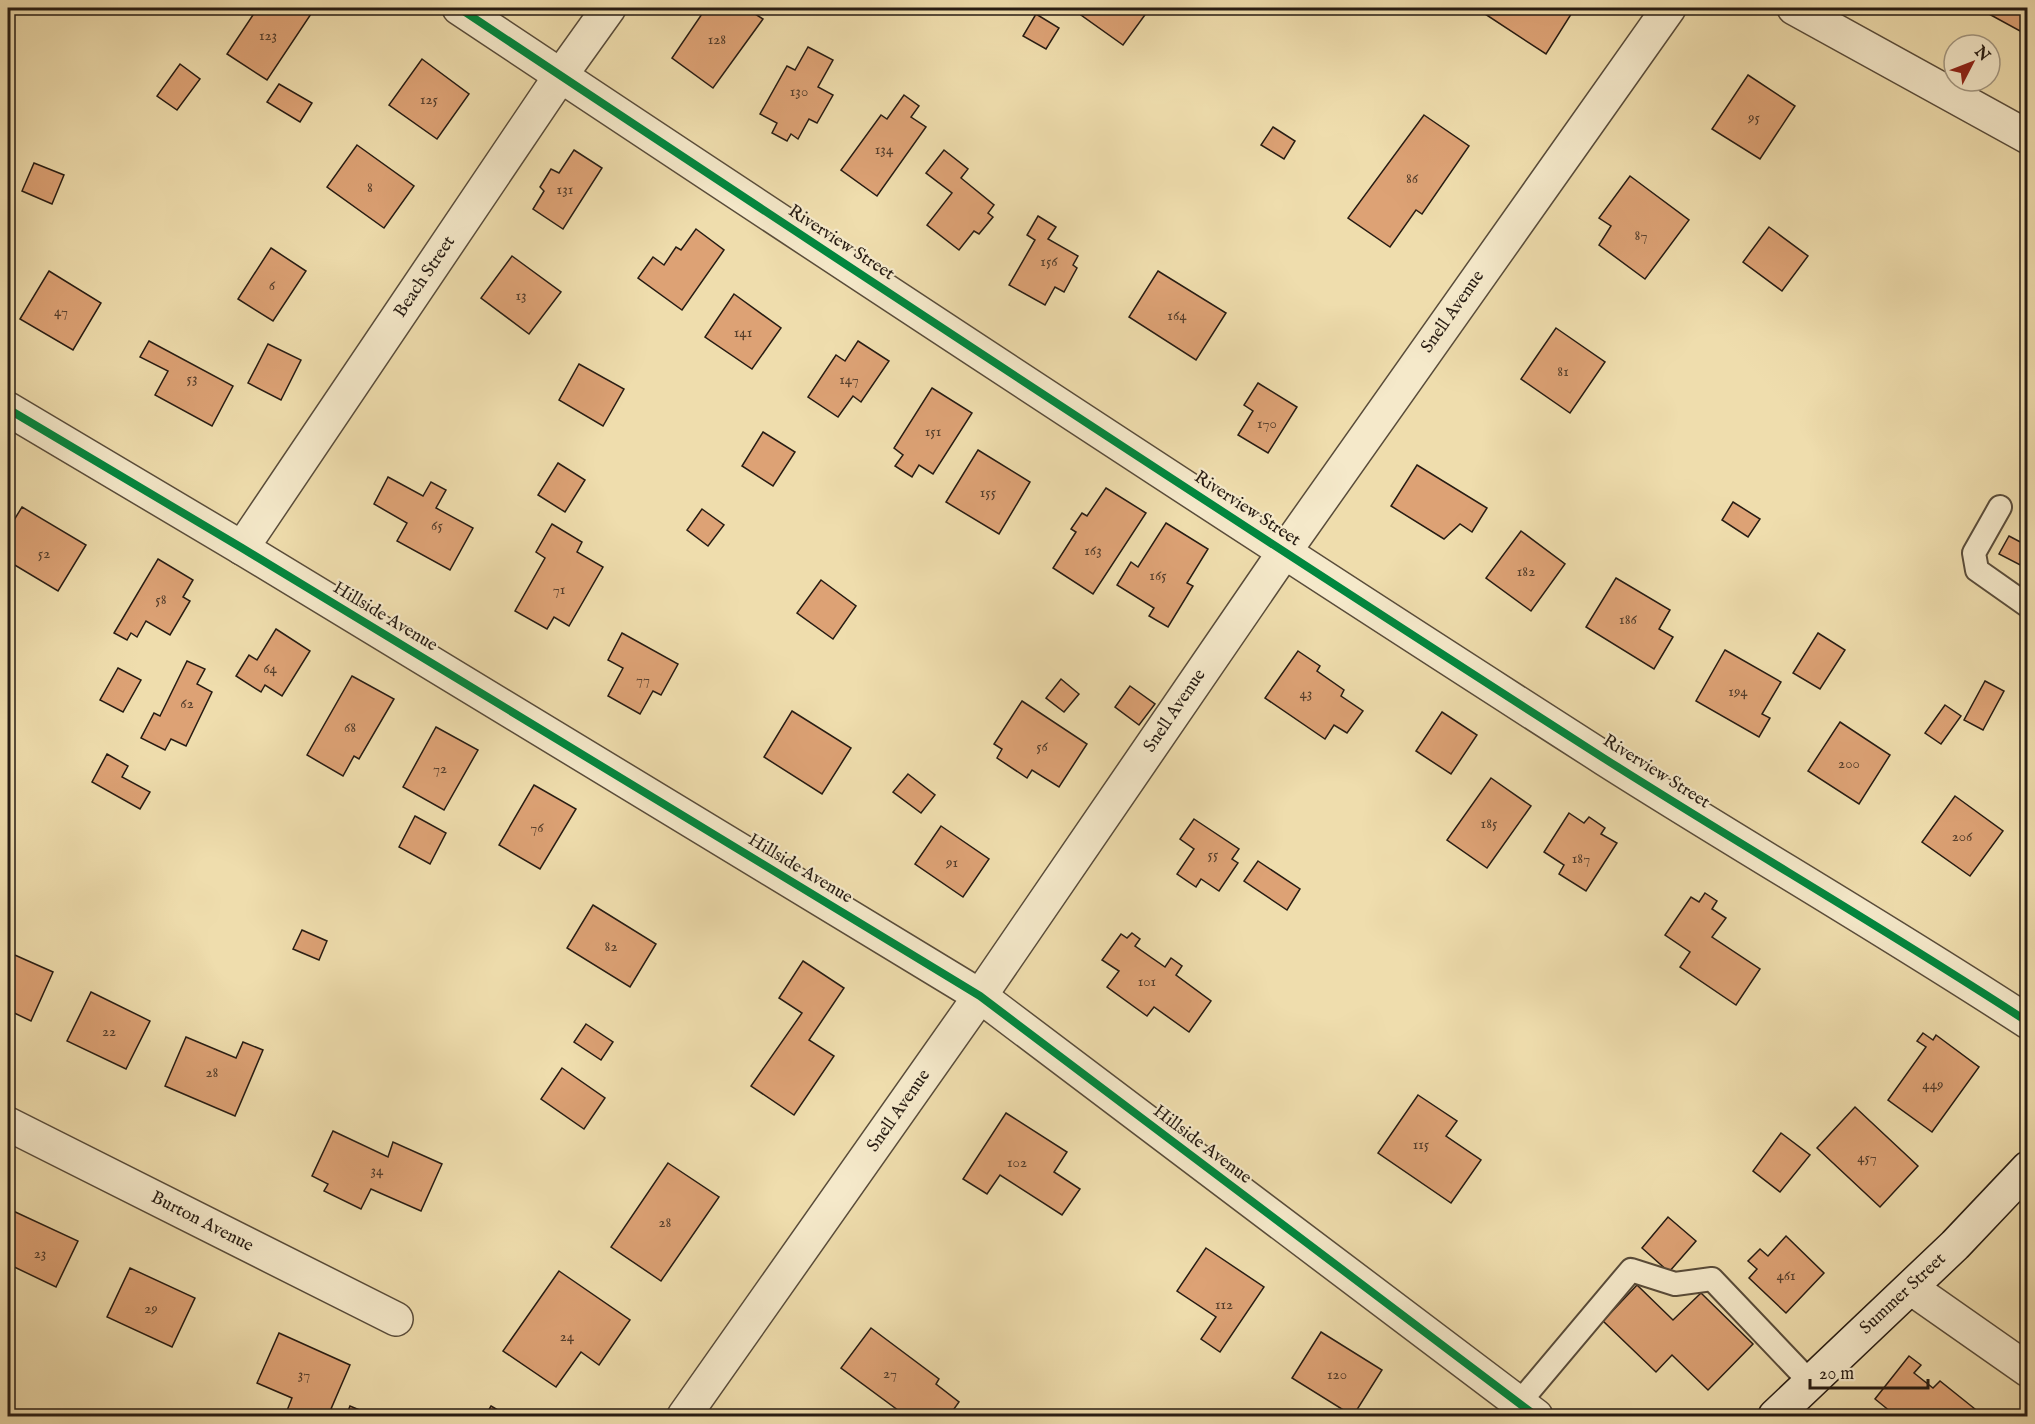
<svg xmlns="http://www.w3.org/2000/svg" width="2035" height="1424" font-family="'IM FELL English',serif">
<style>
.building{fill:#dda275;stroke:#271c13;stroke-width:1.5}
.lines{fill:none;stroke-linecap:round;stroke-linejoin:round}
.lane-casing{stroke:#594c3a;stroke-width:26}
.street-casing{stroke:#594c3a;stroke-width:36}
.secondary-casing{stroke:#271c13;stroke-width:36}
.lane{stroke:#f5e9ca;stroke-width:22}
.street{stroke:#f5e9ca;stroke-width:33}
.secondary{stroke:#f5e9ca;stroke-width:33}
.cycleway-casing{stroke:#f5e9ca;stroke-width:11}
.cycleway{stroke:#00873e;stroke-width:8}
.labels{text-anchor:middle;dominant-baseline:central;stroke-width:4.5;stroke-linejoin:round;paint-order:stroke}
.number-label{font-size:15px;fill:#543e2c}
.street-label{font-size:18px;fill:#271c13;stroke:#f5e9ca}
</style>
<rect width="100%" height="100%" fill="#efddad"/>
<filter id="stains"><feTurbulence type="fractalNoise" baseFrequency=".00333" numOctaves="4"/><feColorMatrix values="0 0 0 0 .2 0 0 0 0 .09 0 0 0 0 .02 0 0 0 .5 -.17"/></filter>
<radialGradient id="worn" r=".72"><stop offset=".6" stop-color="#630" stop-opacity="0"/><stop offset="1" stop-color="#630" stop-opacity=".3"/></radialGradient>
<g class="building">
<path d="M245,8H315L267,80L227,54L253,15L244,10Z"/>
<path d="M706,8H746L763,19L713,88L672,58Z"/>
<path d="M1086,8H1150L1123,45L1081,15Z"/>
<path d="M1485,8H1575L1546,54L1482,12Z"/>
<path d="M1978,8H2028V16L2020,31Z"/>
<path d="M1036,14L1059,28L1046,49L1023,36Z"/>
<path d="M808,47L833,60L818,87L833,95L817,123L809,119L798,139L791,134L787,141L772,133L777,123L760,114L787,66L795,70Z"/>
<path d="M422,59L469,94L437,139L389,105Z"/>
<path d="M180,64L200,79L177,110L157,96Z"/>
<path d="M1748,75L1795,106L1760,159L1712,129Z"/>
<path d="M279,84L312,103L300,122L267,102Z"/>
<path d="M904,95L919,106L911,117L926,127L877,196L841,170L881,115L887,119Z"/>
<path d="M1424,115L1469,146L1422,214L1416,210L1390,247L1348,218Z"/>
<path d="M1273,127L1295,141L1284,159L1261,145Z"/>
<path d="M357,145L414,186L384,228L327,187Z"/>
<path d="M574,150L602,168L563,229L533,209L544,191L540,187L551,169L559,173Z"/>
<path d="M944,150L968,169L961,178L994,205L988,213L993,217L979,234L974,231L959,250L927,225L952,193L926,173Z"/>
<path d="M34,163L64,175L52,204L22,191Z"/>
<path d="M1630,176L1689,220L1645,279L1599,245L1611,226L1599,218Z"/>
<path d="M1038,216L1056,227L1048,239L1078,256L1073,265L1077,268L1064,292L1055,287L1045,305L1009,285L1035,240L1027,235Z"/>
<path d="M1769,227L1808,256L1782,291L1743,262Z"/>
<path d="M696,229L724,250L682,310L638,278L653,257L664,265L676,247L681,250Z"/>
<path d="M271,248L306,271L273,321L238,299Z"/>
<path d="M512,256L561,292L529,334L481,298Z"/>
<path d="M49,271L101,303L73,350L20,319Z"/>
<path d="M1158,271L1226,313L1196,360L1129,317Z"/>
<path d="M734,294L781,328L752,369L705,337Z"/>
<path d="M1556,328L1605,362L1570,413L1521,379Z"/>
<path d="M149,341L233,386L212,426L155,395L168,371L140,357Z"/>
<path d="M858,341L889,361L861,402L853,396L838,417L808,397L836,355L845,361Z"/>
<path d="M268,344L301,360L281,400L248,383Z"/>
<path d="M579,364L624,389L603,426L559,400Z"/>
<path d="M1258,383L1297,407L1268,453L1238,435L1253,411L1244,405Z"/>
<path d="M932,388L972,413L933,474L919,465L912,477L895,466L903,455L894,448Z"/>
<path d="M763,432L795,452L773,486L742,466Z"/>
<path d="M978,450L1030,482L999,534L946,502Z"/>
<path d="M558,463L585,480L565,512L538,495Z"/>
<path d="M1417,465L1487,508L1472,532L1460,524L1444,539L1391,506Z"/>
<path d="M388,477L423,496L431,482L446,490L436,508L473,528L450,570L397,541L407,523L374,504Z"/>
<path d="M1106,488L1146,513L1093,594L1053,568L1076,532L1071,529L1082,513L1087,516Z"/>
<path d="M1733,502L1760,519L1748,537L1722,520Z"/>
<path d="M22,507L86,545L58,591L8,561V523L11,525Z"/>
<path d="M702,509L724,525L708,546L687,530Z"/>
<path d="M1166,523L1208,549L1187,583L1193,586L1168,627L1149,616L1154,608L1117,585L1131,562L1138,567Z"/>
<path d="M552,524L582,542L577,552L603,567L569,626L554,617L547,629L515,611L545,558L536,552Z"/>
<path d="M1521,531L1565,564L1531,611L1486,578Z"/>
<path d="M2009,536L2028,546V569L1999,554Z"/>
<path d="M158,559L193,580L183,597L190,601L170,635L146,621L137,637L131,633L127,640L114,633Z"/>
<path d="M1616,578L1670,610L1659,629L1673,637L1654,669L1586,627Z"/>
<path d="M821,580L856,606L833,639L797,613Z"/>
<path d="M276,629L310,651L282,696L265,685L261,692L236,676L249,655L257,660Z"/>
<path d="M622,633L678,664L661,695L653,691L640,714L608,696L623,668L608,660Z"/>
<path d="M1818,633L1845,650L1820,689L1793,673Z"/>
<path d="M1725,650L1781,682L1762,714L1770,718L1759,737L1696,701Z"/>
<path d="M1298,651L1320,666L1317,671L1344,690L1341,696L1363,711L1347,733L1334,725L1325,739L1265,698Z"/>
<path d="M187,661L205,669L197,684L212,692L186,746L171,739L165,750L141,738L154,713L160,716Z"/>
<path d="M118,668L141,680L123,712L100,700Z"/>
<path d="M352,676L394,699L359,759L354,756L343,776L307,755Z"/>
<path d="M1061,679L1079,694L1064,712L1046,698Z"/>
<path d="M1985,681L2004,691L1983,730L1964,720Z"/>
<path d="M1130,686L1155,704L1139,725L1115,707Z"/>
<path d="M1022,701L1087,744L1059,787L1032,770L1027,778L997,758L1002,749L994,744Z"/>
<path d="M1945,705L1961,716L1941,744L1925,733Z"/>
<path d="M792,711L851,748L822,794L764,757Z"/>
<path d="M1442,712L1477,735L1451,774L1416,751Z"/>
<path d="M1840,722L1890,755L1859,804L1808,771Z"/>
<path d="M436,727L478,750L444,810L403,787Z"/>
<path d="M107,754L128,766L122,777L150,792L140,809L92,782Z"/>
<path d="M908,774L935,795L921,813L893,792Z"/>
<path d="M1491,778L1531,806L1487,868L1447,840Z"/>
<path d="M534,785L576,809L540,869L499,845Z"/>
<path d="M1955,796L2003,831L1970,876L1922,842Z"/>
<path d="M1569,813L1584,823L1589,817L1605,828L1601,834L1617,843L1586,891L1559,874L1564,865L1544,852Z"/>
<path d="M415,816L446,833L430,864L399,847Z"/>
<path d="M1194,819L1239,849L1232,859L1238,863L1219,891L1201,879L1196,887L1177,874L1194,849L1180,839Z"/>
<path d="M941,826L989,859L963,897L915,864Z"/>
<path d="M1258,861L1300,889L1287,910L1244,881Z"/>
<path d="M1705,893L1717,901L1712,909L1726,918L1712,937L1760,969L1736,1005L1680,967L1690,952L1665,935L1691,897L1699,902Z"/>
<path d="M593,905L656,944L630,987L567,948Z"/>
<path d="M302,930L327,941L319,960L293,949Z"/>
<path d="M1132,933L1140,939L1135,946L1165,967L1171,958L1182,966L1176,975L1211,1001L1189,1032L1154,1007L1147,1016L1107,987L1119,971L1102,960L1121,934L1127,938Z"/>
<path d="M8,952L53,972L31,1021L8,1010Z"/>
<path d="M803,961L844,988L809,1040L834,1056L794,1115L751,1086L802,1013L779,998Z"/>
<path d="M91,992L150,1021L126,1069L67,1041Z"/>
<path d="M586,1024L613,1042L601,1060L574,1042Z"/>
<path d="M1923,1033L1933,1040L1936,1035L1979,1067L1932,1132L1888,1100L1926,1047L1917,1041Z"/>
<path d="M186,1037L236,1058L243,1042L263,1050L235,1116L165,1086Z"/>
<path d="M562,1068L605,1098L584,1129L541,1099Z"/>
<path d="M1418,1095L1457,1121L1446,1136L1481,1160L1451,1203L1378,1153Z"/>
<path d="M1855,1107L1918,1166L1880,1207L1817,1148Z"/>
<path d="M1006,1113L1067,1152L1054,1172L1080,1189L1062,1215L1000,1175L987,1194L963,1179Z"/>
<path d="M333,1131L388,1157L393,1142L442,1164L421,1211L371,1189L361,1209L324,1191L328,1184L312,1176Z"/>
<path d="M1781,1133L1810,1155L1780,1192L1753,1171Z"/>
<path d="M668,1163L719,1197L661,1281L611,1247Z"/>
<path d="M11,1210L78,1241L56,1287L8,1264V1218Z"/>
<path d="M1668,1217L1696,1241L1669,1272L1642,1248Z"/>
<path d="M1786,1236L1824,1273L1786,1313L1749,1278L1757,1269L1748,1261L1760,1249L1768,1256Z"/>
<path d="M1206,1248L1264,1287L1220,1352L1201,1339L1216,1317L1177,1291Z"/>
<path d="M130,1268L195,1298L172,1347L107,1317Z"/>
<path d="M559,1271L630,1320L599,1365L581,1352L556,1387L503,1351Z"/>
<path d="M1637,1285L1673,1320L1701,1293L1753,1344L1708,1390L1672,1355L1656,1372L1603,1321Z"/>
<path d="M871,1328L939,1379L936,1384L959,1402L949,1416H923L917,1412L914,1416H906L841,1368Z"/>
<path d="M1321,1332L1382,1370L1353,1416L1292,1378Z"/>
<path d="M279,1333L350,1365L331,1409L346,1416L350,1406L374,1416H293L286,1413L292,1398L257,1383Z"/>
<path d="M1909,1356L1921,1365L1914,1373L1933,1388L1940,1381L1975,1409L1969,1416H1896L1875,1399Z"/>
<path d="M491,1406L508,1416H485Z"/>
</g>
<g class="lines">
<g class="lane-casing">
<g id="lane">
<path d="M2000,507L1974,553L1977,570L2028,606"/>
<path d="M1519,1403L1631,1270L1675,1284L1712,1279L1810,1382"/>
</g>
</g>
<g class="street-casing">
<g id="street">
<path d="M459,8C839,261 1221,513 1605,759C1745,848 1889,931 2028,1022"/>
<path d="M1794,8L2028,137"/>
<path d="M8,409L242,548L980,996L1536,1416"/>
<path d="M242,548L561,75L609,8"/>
<path d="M8,1124L396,1319"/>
<path d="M1911,1288L2028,1370"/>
<path d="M684,1416L980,996L1285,551L1669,8"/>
</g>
</g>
<g class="secondary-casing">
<path id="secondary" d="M1775,1416L1955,1245L2028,1168"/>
</g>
<use href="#lane" class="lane"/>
<use href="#street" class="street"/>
<use href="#secondary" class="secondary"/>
<g class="cycleway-casing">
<g id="cycleway">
<path d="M459,8C839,261 1221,513 1605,759C1745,848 1889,931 2028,1022"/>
<path d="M8,409L242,548L980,996L1536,1416"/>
</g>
</g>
<use href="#cycleway" class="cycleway"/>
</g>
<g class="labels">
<g class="number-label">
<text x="268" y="35">123</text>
<text x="717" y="39">128</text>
<text x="799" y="91">130</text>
<text x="429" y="99">125</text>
<text x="1754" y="117">95</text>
<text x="884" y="149">134</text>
<text x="1412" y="178">86</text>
<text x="370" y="187">8</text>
<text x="565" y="189">131</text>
<text x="1641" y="235">87</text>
<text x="1049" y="261">156</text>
<text x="272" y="285">6</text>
<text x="521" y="295">13</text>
<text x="61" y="311">47</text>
<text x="1177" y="315">164</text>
<text x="743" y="332">141</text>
<text x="1563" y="371">81</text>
<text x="192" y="378">53</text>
<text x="849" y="379">147</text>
<text x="1267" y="423">170</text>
<text x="933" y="431">151</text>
<text x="988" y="492">155</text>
<text x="437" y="525">65</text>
<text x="1093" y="550">163</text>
<text x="44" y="553">52</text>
<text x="1526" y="571">182</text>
<text x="1158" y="575">165</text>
<text x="559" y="589">71</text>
<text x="161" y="599">58</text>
<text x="1628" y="619">186</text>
<text x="270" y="668">64</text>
<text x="643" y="679">77</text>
<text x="1738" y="691">194</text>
<text x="1306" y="693">43</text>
<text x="187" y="703">62</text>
<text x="350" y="727">68</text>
<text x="1042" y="746">56</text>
<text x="1849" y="763">200</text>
<text x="440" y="768">72</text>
<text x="1489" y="823">185</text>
<text x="537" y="827">76</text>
<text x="1962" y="836">206</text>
<text x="1213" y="854">55</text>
<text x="1581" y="858">187</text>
<text x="952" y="862">91</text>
<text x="611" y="946">82</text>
<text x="1147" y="981">101</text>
<text x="109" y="1031">22</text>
<text x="212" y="1072">28</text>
<text x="1933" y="1084">449</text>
<text x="1421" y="1144">115</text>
<text x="1867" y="1157">457</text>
<text x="1017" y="1162">102</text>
<text x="377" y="1170">34</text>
<text x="665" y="1222">28</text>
<text x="40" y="1253">23</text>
<text x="1786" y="1275">461</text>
<text x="1224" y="1304">112</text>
<text x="151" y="1308">29</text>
<text x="567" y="1336">24</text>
<text x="890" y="1373">27</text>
<text x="304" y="1374">37</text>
<text x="1337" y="1374">120</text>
</g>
<g class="street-label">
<text transform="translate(841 243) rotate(33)">Riverview Street</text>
<text transform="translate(425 277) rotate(-56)">Beach Street</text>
<text transform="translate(1453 312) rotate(-55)">Snell Avenue</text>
<text transform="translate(1247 509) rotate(33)">Riverview Street</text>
<text transform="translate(385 617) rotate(31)">Hillside Avenue</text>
<text transform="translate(1175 711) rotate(-56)">Snell Avenue</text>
<text transform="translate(1656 772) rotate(32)">Riverview Street</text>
<text transform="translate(800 869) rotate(31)">Hillside Avenue</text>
<text transform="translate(899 1111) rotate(-55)">Snell Avenue</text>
<text transform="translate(1202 1145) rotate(37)">Hillside Avenue</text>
<text transform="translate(202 1222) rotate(27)">Burton Avenue</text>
<text transform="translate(1903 1294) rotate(-43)">Summer Street</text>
</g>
</g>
<rect width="2035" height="1424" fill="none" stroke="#efddad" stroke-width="30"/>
<rect x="9" y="9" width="2017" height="1406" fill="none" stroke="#271c13" stroke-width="3"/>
<rect x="15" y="15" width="2005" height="1394" fill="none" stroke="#271c13" stroke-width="1.5"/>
<g transform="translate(1972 63) rotate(48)"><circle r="28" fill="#f5e9ca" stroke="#a39781" stroke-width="1.5"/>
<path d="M0-4.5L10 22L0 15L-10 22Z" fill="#8f2418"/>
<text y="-9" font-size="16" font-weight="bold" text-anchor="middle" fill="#271c13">N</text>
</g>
<path d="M1810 1379v9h118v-9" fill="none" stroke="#271c13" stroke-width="3"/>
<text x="1819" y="1379" font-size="18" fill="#271c13" stroke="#f5e9ca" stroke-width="4.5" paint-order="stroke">20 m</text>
<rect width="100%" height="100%" filter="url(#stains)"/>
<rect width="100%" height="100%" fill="url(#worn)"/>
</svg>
